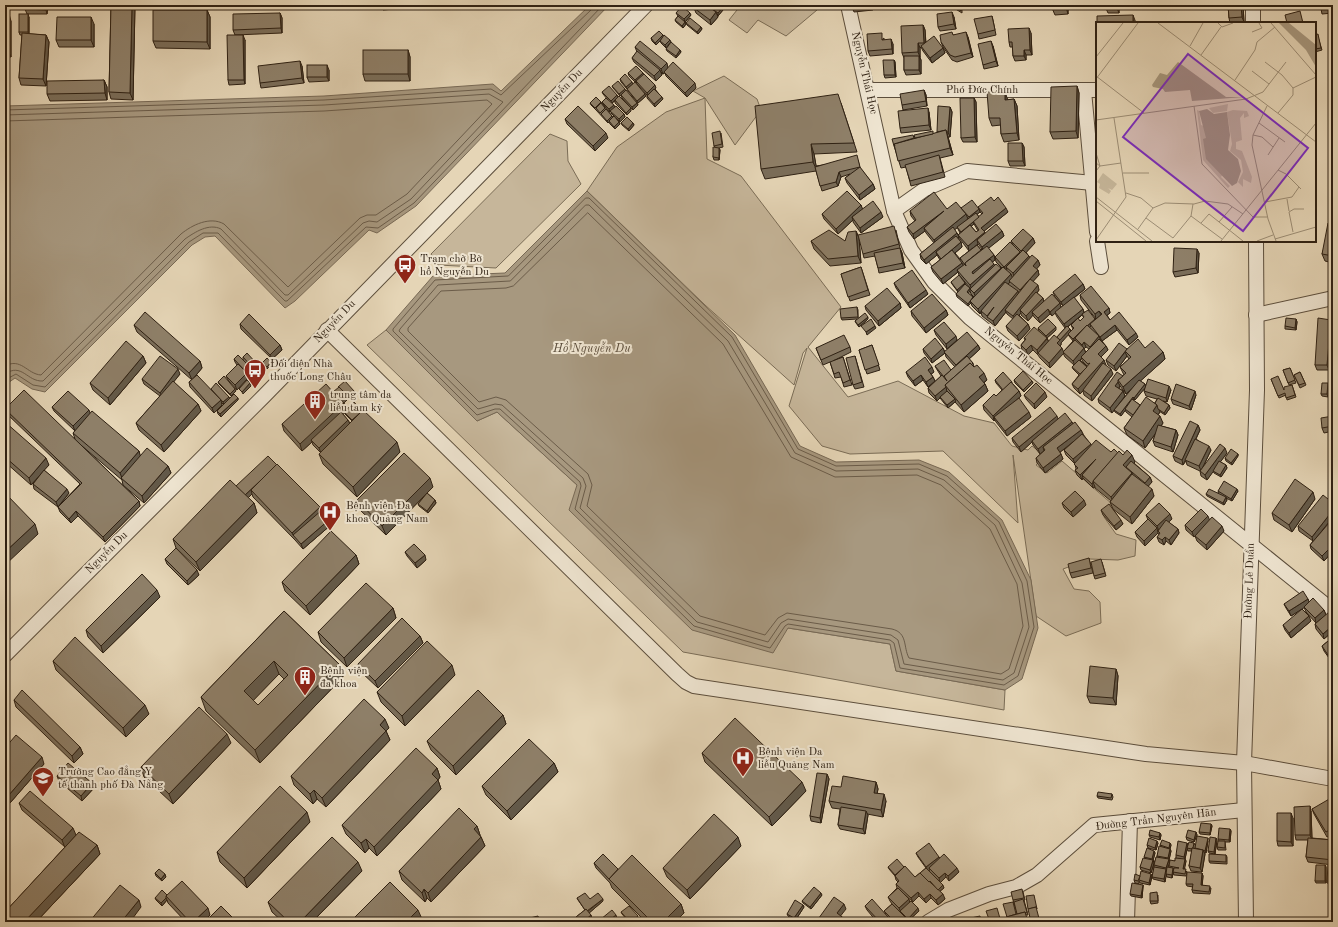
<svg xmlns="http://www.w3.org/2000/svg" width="1338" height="927" font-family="'Old Standard TT',serif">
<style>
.green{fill:#c6b69a;stroke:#7a6c56}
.water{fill:#a7987f;stroke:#776854}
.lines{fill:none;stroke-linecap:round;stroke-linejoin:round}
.shore{stroke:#6b5c49;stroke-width:1}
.minor-casing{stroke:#5c4e3c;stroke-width:16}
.minor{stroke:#eee4d0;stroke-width:14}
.wall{fill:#7a6d59;stroke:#2f2113;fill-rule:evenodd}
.shaded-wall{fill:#635949;stroke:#2f2113}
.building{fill:#8e7f68;stroke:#2f2113;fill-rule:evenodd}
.labels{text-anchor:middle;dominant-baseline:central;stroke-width:4;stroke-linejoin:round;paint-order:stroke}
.street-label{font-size:11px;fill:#2f2113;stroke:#eee4d0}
.poi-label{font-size:11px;fill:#2f2113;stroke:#eee4d0;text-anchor:start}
.water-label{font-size:12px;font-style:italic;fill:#594b39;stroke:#eee4d0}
.inset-road{fill:none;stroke:#9c8d75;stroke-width:1}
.view{fill:#7b2cbf;fill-opacity:0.15;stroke:#7b2cbf;stroke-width:2}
.inset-edge{fill:none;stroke:#2f2113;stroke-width:2}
</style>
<rect width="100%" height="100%" fill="#e5d5b6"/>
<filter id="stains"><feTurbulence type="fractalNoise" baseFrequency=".005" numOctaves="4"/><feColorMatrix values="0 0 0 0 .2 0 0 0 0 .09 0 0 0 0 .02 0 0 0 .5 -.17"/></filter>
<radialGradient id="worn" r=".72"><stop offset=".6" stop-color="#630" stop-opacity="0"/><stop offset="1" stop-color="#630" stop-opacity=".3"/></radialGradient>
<g class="green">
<path d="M741,5H815L817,10L786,36L758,20L747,33L729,20Z"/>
<path d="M724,76L757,99L761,110L735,145L705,98L707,159L741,176L841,307L808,347L848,397L898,381L964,416L994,423L1012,446L1028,450L1032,446L1045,456L1036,465L1047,473L1062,461L1111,503L1104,517L1116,534L1136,540L1135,556L1118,560L1090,559L1063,569L1074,589L1089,591L1100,602L1101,623L1066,636L1036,616L1013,455L1018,523L943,451L850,454L822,446L789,406L807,348L803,353L794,385L705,305L587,191L617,147L666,112L705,98L693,91Z"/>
<path d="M550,134L567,141L568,161L581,184L496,268L438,265L431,254Z"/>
<path d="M386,330L477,421L497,412L577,485L788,628L890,644L896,671L1005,690L1004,710L683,652L367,345Z"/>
</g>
<g class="water">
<path d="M590,5H609L416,206L377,233L369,230L295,301L285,308L215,236L205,237L192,245L45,392L32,389L15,378L5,385V106L324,96L493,84L501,91Z"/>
<path d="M587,191L735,335L800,446L836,462L919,460L949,472L1002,520L1031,580L1038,628L1022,679L1005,690L896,671L890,644L788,628L773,653L692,630L569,510L577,485L497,412L477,421L386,330L433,276L505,273Z"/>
</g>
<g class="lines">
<g class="shore">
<path d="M5,110L324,100L491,89L501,95L591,10L592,5"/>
<path d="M5,115L324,105L489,94L503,102L411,199L377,222L369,221L363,223L288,295H285L221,229C209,223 195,232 185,239L43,381C27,382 22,362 5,374"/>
<path d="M5,121L324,111L487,100L492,104L407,194L376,215H367L360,218L288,287L224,224C210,216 192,225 181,234L41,375C27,374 21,357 5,366"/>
<path d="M586,198H589L732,337L798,449L836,466L919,464L947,476L999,522L1027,581L1034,627L1018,676L1004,685L900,668L894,643L890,640L788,624L785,626L770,648L694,626L575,509L581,486L580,482L500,409H495L477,415L393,331V329L435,280L508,276Z"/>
<path d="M586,205H589L728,341L795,453L836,471L918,469L944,480L995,525L1022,583L1029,627L1014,673L1003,680L904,664L898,640L891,635L788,619L781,623L768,642L697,622L580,508L586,486L583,478L502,405L495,404L478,409L399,331L400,329L438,285L510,281Z"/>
<path d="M588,213L723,344L791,457L835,477L917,475L941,485L990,529L1017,584L1023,626L1009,669L1001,674L909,658C903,647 908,633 892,629L787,613L778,618L765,635L700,616L587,506L592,485L588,474L506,400L496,397L479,402L408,331V328L441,291L506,288L513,286Z"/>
<path d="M5,380L16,374L33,385L45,387L189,242L203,233H218L285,301H287L366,227L378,228L414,203L603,5"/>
</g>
<g class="minor-casing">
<g id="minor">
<path d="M848,5L894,211L911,250L934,282L970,318L1333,611"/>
<path d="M1253,5V23"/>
<path d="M868,90H1097"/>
<path d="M1084,91L1097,232"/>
<path d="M894,211L925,189L967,171L1093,183"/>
<path d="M1097,241L1101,267"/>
<path d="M1256,315L1333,298"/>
<path d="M327,330L677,674L686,682L694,686L1146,754L1244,763L1333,779"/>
<path d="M5,655L264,396L646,5"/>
<path d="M928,922L948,910L989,894L1016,887L1037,875L1094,825L1244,810"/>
<path d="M1127,922L1130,821"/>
<path d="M1246,922L1244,763L1257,390L1256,241"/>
</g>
</g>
<use href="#minor" class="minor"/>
</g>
<g class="wall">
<path d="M25,5H48L47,14H27L25,9Z"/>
<path d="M111,5H135L133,100L111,99L109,92Z"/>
<path d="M381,5H406V8L383,10Z"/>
<path d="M873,5V10L854,12L852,7Z"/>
<path d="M953,5H962V13L954,8Z"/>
<path d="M1052,5H1068V14L1055,15L1052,8Z"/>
<path d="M1119,5V13H1108L1105,6Z"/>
<path d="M1228,5H1243L1244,22L1230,23L1229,18Z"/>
<path d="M1333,5V13L1322,14L1321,9Z"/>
<path d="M694,8L723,10L718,16L717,14L718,17L711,25L696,13Z"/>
<path d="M207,10L210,17V49L156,48L153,41Z"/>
<path d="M280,13L282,18V33L235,35L233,30Z"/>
<path d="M676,13L691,15L685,22L686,24L683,28L676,22L675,20L678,16Z"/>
<path d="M5,14L11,21V57H5Z"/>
<path d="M992,16L993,20L996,35L979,39L978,34Z"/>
<path d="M29,17V34L46,35L49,42L46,86L21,85L19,78L22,35H20L19,32Z"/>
<path d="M954,17L956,29L940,31L938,27Z"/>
<path d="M686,23L701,27L702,29L698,34L687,25Z"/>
<path d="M94,24V47H59L56,40Z"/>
<path d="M923,25L925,30L926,43L943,48L945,53L932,63L923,51L921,47L920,48V57L921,60V74L906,75L904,70V58L902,53Z"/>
<path d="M1031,33L1032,55H1026V60L1015,61L1013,56V47H1010L1009,42Z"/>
<path d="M663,35L671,42L666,48L661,43L660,41L656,45L652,41L651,38Z"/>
<path d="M953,35L968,37L973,57L957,62L952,60L943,47L941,42Z"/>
<path d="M1315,35L1318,37L1322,50L1315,52Z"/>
<path d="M884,38V40L893,44V54L870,56L868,51Z"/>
<path d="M245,40V84L229,85L228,80Z"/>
<path d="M993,46L998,66L984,69L983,65Z"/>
<path d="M635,47L668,68L696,88L687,97L666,76L665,73L663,74L661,72L662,75L656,81L634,62L632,58L637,52Z"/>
<path d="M666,49L680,50L681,52L676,58L667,51Z"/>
<path d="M408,50L410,57V81H365L363,74Z"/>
<path d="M894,60L895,62L896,77L885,78L884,75Z"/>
<path d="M302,66L304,83L261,88L260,83Z"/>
<path d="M329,70V81L309,82L307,77Z"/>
<path d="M628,73H643L644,75L656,88L655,89L663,99L655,107L647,98V95L637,84L636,82V83L629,76Z"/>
<path d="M620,79L633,84L646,96L638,103L628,91L627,89L621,82Z"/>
<path d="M104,80L107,87V100L50,101L47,94Z"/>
<path d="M5,86H8L9,91V104H5Z"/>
<path d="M612,86L626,91L637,103L638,105L633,110L622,98L621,95L620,96L613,88Z"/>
<path d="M1077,86L1079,93L1078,138L1053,139L1050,132Z"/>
<path d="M924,90L926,95L927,106L903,110L902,105Z"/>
<path d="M602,92L617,95L618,97L631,111L627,115L615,103V101L612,103L614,107L624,114L625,117L620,122L616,118L619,122L620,124L615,129L610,124L609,122L608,123L596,110L591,105L590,103L601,102L612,116L613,118L614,116L611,113V111L610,112L603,104L602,102L608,100L603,94Z"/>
<path d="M974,98L976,102L977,142H963L961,138Z"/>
<path d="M1007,98L1008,100L1014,99L1017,106L1019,140L1004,142L1001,134V125L992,126L989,118Z"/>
<path d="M841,103L857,152L814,154L816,166L858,160L860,168L873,184L875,189L860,200L847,183L845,178L850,174L841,177L838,186L822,191L816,171L765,179L761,169Z"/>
<path d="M950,107L952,112L950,137H948L953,155L940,158L945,177L911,186L906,167L901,168L895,149L894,146L914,138L937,133Z"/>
<path d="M929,112L931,130L901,133L900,128Z"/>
<path d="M565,119L608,138L595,151L567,124Z"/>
<path d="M621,123H633L634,125L629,131L622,125Z"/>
<path d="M721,133L723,147L719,148L720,150L719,160H714L713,157L715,147L714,146Z"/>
<path d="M1022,143L1024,147L1025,166H1010L1008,161Z"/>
<path d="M994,201L1008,212L984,231L985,234L1002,231L1004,236L988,248L994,255L995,260L992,262L994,266L1001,268V269L1002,268L996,262L995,257L1013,245L1011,241L1033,238L1035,243L1026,252L1030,258L1038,260L1040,265L1036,269L1038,270L1039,275L1033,281L1039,290L1037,293L1043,298L1044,302L1061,307L1063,306L1055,297L1053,292L1083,284L1085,289L1074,298L1083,309L1084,312L1095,319H1096L1081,300L1080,295L1109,308L1110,313L1107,315L1110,320L1138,337L1129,345L1117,330L1102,341L1106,346L1108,350L1101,357L1104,360L1105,365L1113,374L1092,401L1084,395L1083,391L1080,394L1074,388L1072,384L1079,375L1073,369L1072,367L1074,365L1065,357L1063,353L1050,368L1040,358L1038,355L1033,350L1028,355L1022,350L1021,345L1025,340L1024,338L1039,331L1038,328L1056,330L1047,338L1049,342L1057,337L1065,328L1057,317L1055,313L1052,316L1050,314L1040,323L1034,317L1033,315L1028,321L1021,315V313L1019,315L1028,324L1030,329L1019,341L1008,331L1006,326L1013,319L1007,314L1006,312L995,326L982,316L981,312L980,314L972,306L971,303L968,306L957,297L956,294L958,292L952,284L951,282L966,285L970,289V288L959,275L958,272L943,284L933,272L931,267L940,260L937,255L926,264L921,259L920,254L934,243L926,233L925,231L914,239L909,232L907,227L915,221L911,216L910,211L947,209L961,208L980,212L977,214L979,217L982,214L980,212L978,207ZM974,224L978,231L976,232L971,226ZM957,227L960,233L958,235L960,239L969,251L960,258L961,260L955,253L962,247L961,242L958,238L959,237L957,233L954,230ZM978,244L982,249L981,250L977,245ZM970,291L971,294L974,297V298L968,293ZM1082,315L1084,318L1080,321L1078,319ZM1072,323L1071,325L1073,329L1071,331L1070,329L1068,327ZM1068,334L1069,336L1073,341L1063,352L1060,346L1061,345V343ZM1086,347L1089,349L1086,352L1084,349ZM1081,358L1083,362L1087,366V367L1080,360Z"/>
<path d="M861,205L862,209L883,217L861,233L853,222V220L838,234L824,219L822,214Z"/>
<path d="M1333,223V263L1325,261L1322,254Z"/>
<path d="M896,230L900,248L902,253L905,268L879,273L878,268L875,256L864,258L863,254Z"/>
<path d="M856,231L859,238L861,263L830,266L814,249L811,241H845Z"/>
<path d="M1199,253L1198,273L1175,277L1173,272Z"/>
<path d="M861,267L870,295L850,301L841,274Z"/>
<path d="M894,283L928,294L910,308L896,288Z"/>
<path d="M900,303L901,308L879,326L866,310L865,306Z"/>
<path d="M857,307L858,310V318L868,319L859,327L856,323L855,321L857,319L842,320L841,318Z"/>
<path d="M946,310L948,315L926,333L912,316L911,311Z"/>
<path d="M1296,319L1297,322L1296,330L1285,329V326Z"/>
<path d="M1331,320L1333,325L1329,370H1317L1315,365Z"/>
<path d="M240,324L280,345L282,350L272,359L241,329Z"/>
<path d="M134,325L200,361L202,368L193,379L211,390L229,397L230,399L238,398V400L221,417L218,414L217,411L224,405L221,402L222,405L214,413L190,387L189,382L192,380L137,332Z"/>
<path d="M934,330L957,340L978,345L980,349L969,359L973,363L974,367L987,380L984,383L985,384L988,391L964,412L955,402L948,408L940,398L937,401L929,393L928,388L941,376L936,368L935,366L951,370L955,367L946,357L945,353L932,363L924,353L923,349L943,348L945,352L957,341L947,349L936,335Z"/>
<path d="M872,345L880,370L867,374L859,350Z"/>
<path d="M850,347L851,352L833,361L843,357L852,385L844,387L841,377L835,378L830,362L823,365L816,348Z"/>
<path d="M1145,348L1163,352L1165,359L1140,381L1145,384V386L1171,390L1167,402L1163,401L1169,405L1170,408L1165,415L1159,411L1160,412L1158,415L1163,423L1161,426L1176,430L1178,435L1173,452L1155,446L1153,441L1155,434L1145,448L1127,435L1124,428L1132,417L1126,412L1125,410L1121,416L1115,412L1114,410L1112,413L1099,403L1098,399L1124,375L1120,367L1129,359L1127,356L1116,371L1108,365L1106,360L1127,349ZM1120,386L1126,394L1133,387L1116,408L1125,396L1123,391L1119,388ZM1145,387L1144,391L1146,396L1157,399L1155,403L1140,405L1133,400L1134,399L1135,400Z"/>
<path d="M143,356L146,363L110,405L93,390L90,383Z"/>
<path d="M855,356L864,387L855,389L853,385Z"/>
<path d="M243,357L257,364L258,366L254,371L243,360Z"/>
<path d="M234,359L253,370L254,372L249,377L247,374L248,378L237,390L228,380L226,376L237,365L235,362Z"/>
<path d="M1290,368L1296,383L1289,385L1283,370Z"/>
<path d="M906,372H934L931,374L933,377L935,381L928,387L923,380L915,386L908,377Z"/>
<path d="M1300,372L1306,385L1300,388L1294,375Z"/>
<path d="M180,374L173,382L198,404L201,411L164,452L139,430L136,423L160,396L144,384L142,379Z"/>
<path d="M1271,379L1284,390L1292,385L1296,397L1287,400L1286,395L1279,398Z"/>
<path d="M995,380L1013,384L1019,391L1021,396L1018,399L1031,417L1007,436L996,422L995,420L994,421L984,410L983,405L996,396L1002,390L996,383Z"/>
<path d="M1014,380L1032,381L1033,383L1024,392L1015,383Z"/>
<path d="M1333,381V412L1331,408Z"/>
<path d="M218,382L236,391L231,396L219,384Z"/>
<path d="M1328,383L1329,386L1328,397L1322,396L1321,394Z"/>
<path d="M354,391L355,393L348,400L347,398V400L344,403L346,410L400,452L357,497L323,464L319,454L321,453L313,445L312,442L302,451L284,431L282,424L333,392ZM344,412L345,414L352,421L350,423L343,414Z"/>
<path d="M1024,395L1047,397L1035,409L1026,399Z"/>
<path d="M1196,395L1191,410L1173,404L1171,399Z"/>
<path d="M52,407L90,413L139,451L140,456L168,466L171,473L144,503L123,485L122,480L82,446L139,501L140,506L105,542L78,516L71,523L60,512L58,507L80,484L7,414L5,409L75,439L73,433L75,431L54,411Z"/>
<path d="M1333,416V431L1324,433L1322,428Z"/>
<path d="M1058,419L1073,423L1081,430L1083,434L1091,445L1111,452L1118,453L1123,455L1135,462L1134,463L1150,477L1152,482L1148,486L1154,496L1132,524L1113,509L1123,524L1116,530L1103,515L1101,510L1113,509L1110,502L1111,501L1095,488V487L1093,488L1083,478L1082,480L1077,475L1075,470L1076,469L1075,464L1066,455L1064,450L1075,441L1060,452L1063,459L1045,473L1037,463L1036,458L1044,451L1040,454L1033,445L1032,442L1021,452L1013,442L1012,438Z"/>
<path d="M5,422L49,465L44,470L69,493L58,507L34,489L33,484L39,477L31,485L5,462Z"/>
<path d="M1198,425L1200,430L1196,439L1211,450L1203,467L1227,453L1220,462L1226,465L1227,468L1221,477L1214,473L1213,471L1207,480L1201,476L1200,471L1187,465L1186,461L1183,465L1175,461L1173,456Z"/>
<path d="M1238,454V456L1232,465L1226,461L1225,458Z"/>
<path d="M237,487L321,511L330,519L332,524L303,549L295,540L253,497L252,494L248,498L254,503L257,513L200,571L176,548L173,539Z"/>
<path d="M433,487L427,493L435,500L436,503L428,513L419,506L418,504L424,496L386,535L360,510L357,500Z"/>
<path d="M1218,491H1238L1232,501L1226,498L1227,500L1224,505L1207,496L1206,494L1219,493Z"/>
<path d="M1315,499L1292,532L1274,520L1272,513Z"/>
<path d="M1062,503L1086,505L1073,517L1064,508Z"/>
<path d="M1146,515L1172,519L1168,522L1178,529L1179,533L1171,545L1166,541L1164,545L1159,542L1157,537L1159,535L1158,533L1145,546L1137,537L1135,532L1148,520Z"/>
<path d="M1333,517L1320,533L1333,526V551L1324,561L1311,549L1310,545L1313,541L1299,531L1298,526Z"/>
<path d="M1210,520L1224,531L1207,550L1197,541L1195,536L1203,528L1194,537L1186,530L1185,525Z"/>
<path d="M405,552L426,560L417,568L407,556Z"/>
<path d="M356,555L359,564L310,615L285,591L282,582Z"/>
<path d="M1089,558L1093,573L1072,578L1070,573Z"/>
<path d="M165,559L199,575L188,585L167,564Z"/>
<path d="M1102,562L1106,576L1095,579L1094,576Z"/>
<path d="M1333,563V575L1332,574L1329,567Z"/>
<path d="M160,597L103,653L88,637L86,630Z"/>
<path d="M1308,599L1309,602L1324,610L1326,615L1333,616V631L1324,639L1316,629L1315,624L1316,623L1306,612L1304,607L1291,616L1286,608L1284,604Z"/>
<path d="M393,608L396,618L347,667L321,642L318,632Z"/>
<path d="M284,611L339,664L343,677L260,763L206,711L201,697ZM279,674L284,679L258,705L253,700Z"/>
<path d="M1311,621L1291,638L1285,630L1283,625Z"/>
<path d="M420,636L423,643L378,688L360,671L358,664Z"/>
<path d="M1333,637V666L1331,664L1329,658L1324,651L1322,646Z"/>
<path d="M53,661L149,714L126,737L56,670Z"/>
<path d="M1116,669L1118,676L1116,705L1090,703L1087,696Z"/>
<path d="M455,675L405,726L381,702L377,692Z"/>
<path d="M14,700L80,747L83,754L74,763L16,707Z"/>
<path d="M503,715L506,724L456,775L431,750L427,741Z"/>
<path d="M389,728L386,731L390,740L326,807L317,799L313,804L294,785L291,776Z"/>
<path d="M231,743L173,804L144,777L141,767Z"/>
<path d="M5,748L44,764L10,803L5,798Z"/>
<path d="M702,753L806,791L772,826L705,762Z"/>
<path d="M554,763L558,772L511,820L486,795L482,786Z"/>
<path d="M437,768L440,777L438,780L441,789L377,856L369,848L365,853L346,834L342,825Z"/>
<path d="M827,774L829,779L821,823L811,821L810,816Z"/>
<path d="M57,776L92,783L94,788L82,801L59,781Z"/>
<path d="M876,782L878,789L877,793L886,801L883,817L867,814L868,815L865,834L840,829L838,825L840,809L832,808L829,801L841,787Z"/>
<path d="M1112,794L1113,797L1112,800L1098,798L1097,796Z"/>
<path d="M1333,802V834L1327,837L1314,814L1312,809Z"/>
<path d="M19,803L76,835L97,845L100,854L36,922H5V912L65,847L22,810Z"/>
<path d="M1311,811L1312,838L1333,840V865L1308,862L1306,857L1308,840H1296L1295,835Z"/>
<path d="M1293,818V846H1278L1277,841Z"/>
<path d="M310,822L247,888L220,862L217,852Z"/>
<path d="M1211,824L1212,826L1210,835L1200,834L1199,832Z"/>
<path d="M477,826L480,835L481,837L485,846L431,902L427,898L425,902L402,880L399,871Z"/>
<path d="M1230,829L1231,831L1230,842H1225L1226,850H1218L1217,847L1219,841L1218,839Z"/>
<path d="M1196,832L1197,835L1194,842L1187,840L1186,837Z"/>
<path d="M1160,833L1161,835L1160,840L1150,837L1149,835Z"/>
<path d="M1216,838L1217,840L1215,854L1209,853L1208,851Z"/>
<path d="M1208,841L1206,853H1204L1205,854L1202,872L1191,871L1189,866L1192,851H1188L1187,848L1194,843L1195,845Z"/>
<path d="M1158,843L1156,850L1148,848L1147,845Z"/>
<path d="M1170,843L1171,845L1170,849L1171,851L1169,860L1170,861H1175L1176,858V855L1187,843L1188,845L1185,859L1186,861L1184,869L1187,872L1186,876L1174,875L1173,873L1172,878L1167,877L1166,875L1165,882L1153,879L1152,877L1154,867V864L1151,873L1141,870L1140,867L1145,858L1144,857L1154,851L1155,853L1153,860L1154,863L1161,847L1160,845Z"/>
<path d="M741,846L690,899L667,877L663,868Z"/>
<path d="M916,853L939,857L940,858L959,872L949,881L946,877L940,883L944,888L940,891L945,899L938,905L931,898L926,903L919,896L913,902L904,894L910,902L919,911L908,921V920V922H892L888,918L889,922H877L867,910L865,906L886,914L884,911L892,904L890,901L888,897L897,888L896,884L898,882L896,880L895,876L889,869L888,867H904L915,877L926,868L918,857Z"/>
<path d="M1226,855L1227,857V864L1210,863L1209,861Z"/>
<path d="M594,863L618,869L681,904L684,913L675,922H646L612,888L610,883L596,868Z"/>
<path d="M1325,865L1326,867V883H1316L1315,881Z"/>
<path d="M1333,865V884L1327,883V881Z"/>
<path d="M362,871L312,922H283L272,912L268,902Z"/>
<path d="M155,873L166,877L162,881L156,876Z"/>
<path d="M1202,873L1203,876L1202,885L1211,888L1210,894L1193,893L1192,890L1193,887L1187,886L1186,884Z"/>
<path d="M1140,876V877L1152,876L1150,885L1140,883L1139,881V884L1135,883L1134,880Z"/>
<path d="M1143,885V887L1142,898L1131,896L1130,894Z"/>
<path d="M1023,892L1025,900H1024L1028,915H1026L1017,914L1013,900Z"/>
<path d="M167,895L210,915L203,922H186L168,903L167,900L162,906L156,900L155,898Z"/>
<path d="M822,895L811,909L803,903L802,901Z"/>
<path d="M1158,895V903L1151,904L1150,901Z"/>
<path d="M577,898L590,899L603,901L589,913L591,915L592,920L590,922H578L576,917L585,910L578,900Z"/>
<path d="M803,905L804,907L795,921L788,916L787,914Z"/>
<path d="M621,912L639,919L641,922H629L622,914Z"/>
</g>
<g class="shaded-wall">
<path d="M46,5H48L47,14L46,10Z"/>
<path d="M132,5H135L133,100L130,93Z"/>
<path d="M1066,5H1068V14L1066,7Z"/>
<path d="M1116,5H1119V13L1116,6Z"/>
<path d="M1241,5H1243L1244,22L1242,17Z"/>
<path d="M722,8L723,10L718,16V13Z"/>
<path d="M207,10L210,17V49L207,42Z"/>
<path d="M716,12L718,17L711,25L710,20Z"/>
<path d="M952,12L954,17L956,29L954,24Z"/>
<path d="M280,13L282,18V33L281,28Z"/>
<path d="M690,13L691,15L685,22L686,24L683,28L682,26L685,22L684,19Z"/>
<path d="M9,14L11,21V57L8,50Z"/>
<path d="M28,14L29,17V35L28,32Z"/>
<path d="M1133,15L1136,23H1133Z"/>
<path d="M91,17L94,24V47L91,40Z"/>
<path d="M923,25L925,30L926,47L924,43Z"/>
<path d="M701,27L702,29L698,34L697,32Z"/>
<path d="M1029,28L1031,33L1032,55L1030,50Z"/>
<path d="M966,32L968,37L973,57L971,53Z"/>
<path d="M46,35L49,42L46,86L43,79Z"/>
<path d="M243,35L245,40V84L244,80Z"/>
<path d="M663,35L664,37L656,45L655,43Z"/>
<path d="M891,39L893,44V54L892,49Z"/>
<path d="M670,40L671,42L666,48L665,45Z"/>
<path d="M991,41L993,46L998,66L996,61Z"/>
<path d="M918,43L920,48V57L918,52Z"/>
<path d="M943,48L945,53L932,63L930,58Z"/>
<path d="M408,50L410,57V81L408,74Z"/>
<path d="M680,50L681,52L676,58V56Z"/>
<path d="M1024,50L1026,55V60L1024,56Z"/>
<path d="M919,56L921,60V74L919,70Z"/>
<path d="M894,60L895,62L896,77L895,75Z"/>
<path d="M300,61L302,66L304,83L302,78Z"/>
<path d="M667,63L668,68L663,74L661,69Z"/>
<path d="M327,65L329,70V81L327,77Z"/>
<path d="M660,70L662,75L656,81L654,76Z"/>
<path d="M643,73L644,75L636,83L635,80Z"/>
<path d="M104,80L107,87V100L105,93Z"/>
<path d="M632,82L633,84L627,89L626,87Z"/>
<path d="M695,83L696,88L687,97L685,93Z"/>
<path d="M655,85L656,88L648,95L647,93Z"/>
<path d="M8,86L9,91V104L7,99Z"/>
<path d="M1077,86L1079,93L1078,138L1076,131Z"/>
<path d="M625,89L626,91L620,96L619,94Z"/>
<path d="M924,90L926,95L927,106L926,101Z"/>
<path d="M1005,91L1007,98L1008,107L1005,100Z"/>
<path d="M645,94L646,96L638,103L637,101Z"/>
<path d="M617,95L618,97L612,103L611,101Z"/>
<path d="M662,97L663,99L655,107L654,104Z"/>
<path d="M974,98L976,102L977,142L975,137Z"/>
<path d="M1014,99L1017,106L1019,140L1017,133Z"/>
<path d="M637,103L638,105L633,110L632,107Z"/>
<path d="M614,105L615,107L610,112L609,109Z"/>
<path d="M950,107L952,112L950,137L948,132Z"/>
<path d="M631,108V111L627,115L626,113Z"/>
<path d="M928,108L929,112L931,130L929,125Z"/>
<path d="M624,114L625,117L620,122L619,119Z"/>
<path d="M612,116L613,118L608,123L607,121Z"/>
<path d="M619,122L620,124L615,129L614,127Z"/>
<path d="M633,123L634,125L629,131L628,129Z"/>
<path d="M946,130L948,137L953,155L950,148Z"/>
<path d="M606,133L608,138L595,151L593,146Z"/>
<path d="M1022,143L1024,147L1025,166L1023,161Z"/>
<path d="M811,144L814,154L817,171L813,162Z"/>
<path d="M719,148L720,150L719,160Z"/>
<path d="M839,172L841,177L838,186L836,182Z"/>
<path d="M873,184L875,189L860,200L859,195Z"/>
<path d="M861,205L863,210L852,217L853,220L838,234L836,229Z"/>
<path d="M1006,208L1008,212L983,232L981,228Z"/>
<path d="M979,209L980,212L970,220L969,217Z"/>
<path d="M944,211L924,228L925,231L914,239L913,234Z"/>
<path d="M881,212L883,217L861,233L860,228Z"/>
<path d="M966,214L968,219L936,245L934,240Z"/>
<path d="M973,222L974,224L961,234V232Z"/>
<path d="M856,231L859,238L861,263L858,256Z"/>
<path d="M1002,231L1004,236L984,252L982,247Z"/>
<path d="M985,232L986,237L977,240L978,244L969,251L968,246Z"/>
<path d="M957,233L959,237L938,255L936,252L937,255L926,264L924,260Z"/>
<path d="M1033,238L1035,243L1023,256L1021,251Z"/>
<path d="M961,242L962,247L943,263L941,259Z"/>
<path d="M900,248L902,253L905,268L903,263Z"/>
<path d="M1197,249L1199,253L1198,273L1196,268Z"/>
<path d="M1020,252L1021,257L1006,267L1007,270L1006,271L1004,267Z"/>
<path d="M994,255L995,260L973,277L972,272Z"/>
<path d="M1029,256L1031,260L1014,278L1013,273Z"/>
<path d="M1038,260L1040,265L1035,271L1033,266Z"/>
<path d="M962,263L964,267L957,270L958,272L943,284L941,279Z"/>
<path d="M994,264L996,269L972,290L970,285Z"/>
<path d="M1001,268L1002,273L976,298L974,293Z"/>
<path d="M1038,270L1039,275L1021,295L1020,290Z"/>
<path d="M1011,274L1013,279L1009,281L1010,282L982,312L981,311V312L980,314L978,309Z"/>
<path d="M965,283L966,285L958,292L957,290Z"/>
<path d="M1083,284L1085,289L1063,306L1061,302Z"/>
<path d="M1038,285L1039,290L1022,312L1020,310L1021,313L1014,320L1013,316Z"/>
<path d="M970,288V291L968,294L967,292Z"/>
<path d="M926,290L928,294L910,308L908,303Z"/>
<path d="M1018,291L1020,296L1005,310L1006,312L995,326L993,321Z"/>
<path d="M973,297L974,299L970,301L971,303L968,306V304Z"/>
<path d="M1043,298L1044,303L1032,312L1033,315L1028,321L1026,316Z"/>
<path d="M900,303L901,308L879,326L878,321Z"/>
<path d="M1060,303L1061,308L1052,316L1050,312Z"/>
<path d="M1109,308L1110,313L1106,316L1104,312Z"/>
<path d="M1048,309L1050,314L1040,323L1038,318Z"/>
<path d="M1083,309L1084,313L1066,328L1064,324Z"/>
<path d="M946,310L948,315L926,333L924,328Z"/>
<path d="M1099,311L1101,315L1096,319L1095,314Z"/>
<path d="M868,317V319L859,327L858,325Z"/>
<path d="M1095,319L1096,321L1090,324L1091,326L1076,339L1075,338V340L1074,341L1073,339Z"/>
<path d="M1296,319L1297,322L1296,330L1295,328Z"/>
<path d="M1331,320L1333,325L1329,370L1327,365Z"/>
<path d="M1028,324L1030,329L1019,341L1017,336Z"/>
<path d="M1115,325L1117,330L1102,341L1100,337Z"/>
<path d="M875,326L876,328L867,335L866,332Z"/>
<path d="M1056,327V330L1047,338L1049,343L1038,354L1037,350L1047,339L1046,336Z"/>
<path d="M1070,329L1071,332L1061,343V345L1058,348L1057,343Z"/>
<path d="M1136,333L1138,337L1129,345L1127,340Z"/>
<path d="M956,336L957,340L947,349L946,344Z"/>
<path d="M1099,336L1101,341L1091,351L1090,347Z"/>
<path d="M1084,342L1086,347L1084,349L1086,353L1075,366L1073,361L1083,349L1082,345Z"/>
<path d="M280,345L282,350L272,359L270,355Z"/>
<path d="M978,345L980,349L957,370L956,365Z"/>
<path d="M1031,345L1033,350L1028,355L1026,350Z"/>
<path d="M1106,346L1108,350L1099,359L1098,354Z"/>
<path d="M943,348L945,353L932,363L931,359Z"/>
<path d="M1062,348L1064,353L1050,368L1049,363Z"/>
<path d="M1125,352L1127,356L1116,371L1114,366Z"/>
<path d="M1163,352L1165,359L1126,394L1123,387Z"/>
<path d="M143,356L146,363L110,405L108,398Z"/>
<path d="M1104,360L1106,365L1080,394L1078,389Z"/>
<path d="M200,361L202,368L192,380L189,373Z"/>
<path d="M271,362L272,364L267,369V367Z"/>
<path d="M257,364L258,366L254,371L253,368Z"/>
<path d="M932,367L934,372L930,375L928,370Z"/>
<path d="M178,369L180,374L162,397L160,393Z"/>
<path d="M1111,369L1113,374L1092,401L1091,396Z"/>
<path d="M253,370L254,372L249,377L248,374Z"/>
<path d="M263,372V374L256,383L255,380Z"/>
<path d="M247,373L248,378L237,390L235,385Z"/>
<path d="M984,373L987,380L982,384L979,377Z"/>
<path d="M921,375L923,380L915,386L913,381Z"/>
<path d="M933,377L935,381L928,387L926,382Z"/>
<path d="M1032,381L1033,383L1024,392L1023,390Z"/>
<path d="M1118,382L1120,386L1117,391L1115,386Z"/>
<path d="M250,383L251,386L243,394L242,392Z"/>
<path d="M1328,383L1329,386L1328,397L1327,394Z"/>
<path d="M985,384L988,391L964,412L961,405Z"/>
<path d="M1145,384L1146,387L1135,400L1134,398Z"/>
<path d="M1169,386L1171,390L1167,402L1166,398Z"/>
<path d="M946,387L947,392L940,397V398L937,401L935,396Z"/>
<path d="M235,389L236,391L231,396L230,394Z"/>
<path d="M354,391L355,393L348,400L347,397Z"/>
<path d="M1019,391L1021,396L996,419L994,417L995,420L994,421L993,416Z"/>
<path d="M1123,391L1125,396L1112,413L1110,408Z"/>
<path d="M1195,391L1196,395L1191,410L1189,406Z"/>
<path d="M1045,392L1047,397L1035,409L1034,404Z"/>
<path d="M345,393L347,400L344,403L346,410L312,441L311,440L312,442L302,451L300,444L339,398Z"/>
<path d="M229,397L230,399L224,405L223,402Z"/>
<path d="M1133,397L1134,399L1121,416L1120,414Z"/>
<path d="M238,398V400L221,417L220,414Z"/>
<path d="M955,399L956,401L948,408L947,405Z"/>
<path d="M221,400L222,405L214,413L212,408Z"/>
<path d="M198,404L201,411L164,452L161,445Z"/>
<path d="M1157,405L1160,412L1155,418L1153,411Z"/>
<path d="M1169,405L1170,408L1165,415L1164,413Z"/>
<path d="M89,410L91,415L75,431L73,426Z"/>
<path d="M1029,412L1031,417L1007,436L1005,431Z"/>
<path d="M1057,416L1059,421L1032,441V442L1021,452L1019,447Z"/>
<path d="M1160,416L1163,423L1145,448L1143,441Z"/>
<path d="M348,420L350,424L321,453L319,448Z"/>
<path d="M1072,422L1074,426L1043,447L1044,451L1040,454L1038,449Z"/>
<path d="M1198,425L1200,430L1183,465L1182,460Z"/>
<path d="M1081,430L1083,434L1059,453L1057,448Z"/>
<path d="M1176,430L1178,435L1173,452L1171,447Z"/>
<path d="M397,442L400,452L357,497L353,487Z"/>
<path d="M1091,444L1092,448L1075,464L1073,459Z"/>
<path d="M1209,446L1211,450L1201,471L1199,466Z"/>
<path d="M1225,448L1227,453L1207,480L1205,475Z"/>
<path d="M139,451L141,458L122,478L120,473Z"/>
<path d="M1061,454L1063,459L1045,473L1043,468Z"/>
<path d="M1238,454V456L1232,465L1231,463Z"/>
<path d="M1132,455L1135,462L1128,470L1123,465Z"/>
<path d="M46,458L49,465L31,485L29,478Z"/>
<path d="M1096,459L1082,475L1083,478L1082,480L1080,475Z"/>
<path d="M277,465L251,490L252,494L246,500L245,495Z"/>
<path d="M1226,465L1227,468L1221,477L1220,475Z"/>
<path d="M168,466L171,473L144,503L142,496Z"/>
<path d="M1132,473L1135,480L1114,504L1111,497Z"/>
<path d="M1150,477L1152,482L1146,489L1144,484Z"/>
<path d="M430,478L433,487L386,535L382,526Z"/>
<path d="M1093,482L1095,487L1093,488L1092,484Z"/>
<path d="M67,489L69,493L58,507L56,502Z"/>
<path d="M1152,489L1154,496L1132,524L1130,517Z"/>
<path d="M1237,489L1238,491L1232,501L1231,499Z"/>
<path d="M1313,492L1315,499L1292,532L1289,525Z"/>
<path d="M1226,497L1227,500L1224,505L1223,503Z"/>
<path d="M435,500L436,503L428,513L427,511Z"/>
<path d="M1084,500L1086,505L1073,517L1071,512Z"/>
<path d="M139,501L140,506L105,542L103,537Z"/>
<path d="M254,503L257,513L200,571L196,562Z"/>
<path d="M320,507L322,514L293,535L292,533Z"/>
<path d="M1333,510V517L1313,542L1312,537Z"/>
<path d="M76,511L78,516L71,523L69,519Z"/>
<path d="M1170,514L1172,519L1159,531L1157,526Z"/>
<path d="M1208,516L1210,521L1194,537L1192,532Z"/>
<path d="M330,519L332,524L303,549L301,544Z"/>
<path d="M1121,520L1123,524L1116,530L1114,526Z"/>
<path d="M35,524L38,534L5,565V552Z"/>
<path d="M1222,526L1224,531L1207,550L1206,545Z"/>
<path d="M1157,528L1158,533L1145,546L1144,541Z"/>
<path d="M1178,529L1179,533L1171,545L1169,540Z"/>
<path d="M1165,537L1166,541L1164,545L1162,540Z"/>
<path d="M1333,545V551L1324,561L1322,556Z"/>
<path d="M356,555L359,564L310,615L306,606Z"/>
<path d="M425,555L426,560L417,568L415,563Z"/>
<path d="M197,570L199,575L188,585L187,581Z"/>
<path d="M157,590L160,597L103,653L101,646Z"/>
<path d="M1308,599L1310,604L1291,616L1289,611Z"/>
<path d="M393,608L396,618L347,667L344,658Z"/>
<path d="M1324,610L1326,615L1316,623L1315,618Z"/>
<path d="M1309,616L1311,621L1291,638L1289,633Z"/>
<path d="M1333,625V631L1324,639L1323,634Z"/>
<path d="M420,636L423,643L378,688L375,681Z"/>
<path d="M1333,651V657L1330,659L1328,655Z"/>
<path d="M274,661L279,674L249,705L244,691Z"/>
<path d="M339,664L343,677L260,763L255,750Z"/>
<path d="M452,665L455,675L405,726L402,716Z"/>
<path d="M1116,669L1118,676L1116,705L1113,698Z"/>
<path d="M145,705L149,714L126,737L123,728Z"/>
<path d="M503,715L506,724L456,775L453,766Z"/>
<path d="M385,719L389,728L386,731L390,740L326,807L322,798L380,725Z"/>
<path d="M227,734L231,743L173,804L169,794Z"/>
<path d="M80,747L83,754L74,763L72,756Z"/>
<path d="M42,757L44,764L10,803L8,796Z"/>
<path d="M554,763L558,772L511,820L507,811Z"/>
<path d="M437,768L440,777L438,780L441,789L377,856L374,847L432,774Z"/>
<path d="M827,774L829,779L821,823L820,818Z"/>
<path d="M802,782L806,791L772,826L769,817Z"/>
<path d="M876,782L878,789L876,800L874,793Z"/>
<path d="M92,783L94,788L82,801L81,796Z"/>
<path d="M314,790L317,799L313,804L310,794Z"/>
<path d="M884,794L886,801L883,817L881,810Z"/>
<path d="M1310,806L1311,811L1312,840L1310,835Z"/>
<path d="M866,811L868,815L865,834L863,829Z"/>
<path d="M307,812L310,822L247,888L244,878Z"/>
<path d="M1291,813L1293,818V846L1291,842Z"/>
<path d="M1211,824L1212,826L1210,835V833Z"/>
<path d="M477,826L480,835L477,839L474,829Z"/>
<path d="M73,828L76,835L65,848L62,840Z"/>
<path d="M1230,829L1231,831L1230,842L1229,840Z"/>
<path d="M1196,832L1197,835L1194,842V840Z"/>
<path d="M1160,833L1161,835L1160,840L1159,837Z"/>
<path d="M481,837L485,846L431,902L428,893Z"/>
<path d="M738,837L741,846L690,899L687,890Z"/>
<path d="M1208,838V841L1206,853L1205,851Z"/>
<path d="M1216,838L1217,840L1215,854L1214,852Z"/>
<path d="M366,839L369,848L365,853L361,843Z"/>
<path d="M1157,841L1158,843L1156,850L1155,848Z"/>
<path d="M1170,843L1171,845L1170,849L1171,851L1169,860L1170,862L1167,870L1166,868L1169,860L1168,858L1170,850L1169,848Z"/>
<path d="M1187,843L1188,845L1185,859L1186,861L1184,872L1183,869L1185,859L1184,857Z"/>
<path d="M97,845L100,854L36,922H24Z"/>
<path d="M1203,850L1205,854L1202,872L1200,868Z"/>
<path d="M1154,851L1155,853L1153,861L1152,859Z"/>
<path d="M939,857L941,862L929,868L930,870L928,871L926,867Z"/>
<path d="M1153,860L1154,863L1151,873L1150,870Z"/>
<path d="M358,862L362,871L312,922H300Z"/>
<path d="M1325,865L1326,867V883L1325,881Z"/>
<path d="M957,868L959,872L949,881L948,876Z"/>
<path d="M1173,868L1174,871L1172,878V875Z"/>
<path d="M1166,869L1167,872L1165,882L1164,879Z"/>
<path d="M945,873L946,877L940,883L939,878Z"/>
<path d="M1202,873L1203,876L1202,888L1201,885Z"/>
<path d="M165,874L166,877L162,881L161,879Z"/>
<path d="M1151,874L1152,876L1150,885L1149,883Z"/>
<path d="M943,885L944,888L939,892L938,890Z"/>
<path d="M1143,885V887L1142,898L1141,896Z"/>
<path d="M424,889L427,898L425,902L422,893Z"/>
<path d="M918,892L919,896L913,902L911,898Z"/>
<path d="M821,893L822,895L811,909L810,907Z"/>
<path d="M930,894L931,898L926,903L924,899Z"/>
<path d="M943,894L945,899L938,905L936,900Z"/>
<path d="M166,898L167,900L162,906L161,903Z"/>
<path d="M603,899V901L588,914L587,912Z"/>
<path d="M909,899L910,904L900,911L901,913L899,908Z"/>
<path d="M139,900L141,907L130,922H121Z"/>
<path d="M681,904L684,913L675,922H663Z"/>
<path d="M844,904L846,909L839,918L837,913Z"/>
<path d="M803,905L804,907L795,921L794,918Z"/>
<path d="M208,908L210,915L203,922H193Z"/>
<path d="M918,908L919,911L908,921V919Z"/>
<path d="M418,910L422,919L419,922H406Z"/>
<path d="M591,915L592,920L590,922H583Z"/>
<path d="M616,915L617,918L611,922H607Z"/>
<path d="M888,917L889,922H882Z"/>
</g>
<g class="building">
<path d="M25,5H46V10L25,9Z"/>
<path d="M111,5H132L130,93L109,92Z"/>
<path d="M696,5H706L716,12L710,20L694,8Z"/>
<path d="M707,5H719L722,8L718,13Z"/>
<path d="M852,5H871V6L852,7Z"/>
<path d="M953,5H961V11Z"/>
<path d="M1052,5H1066V7L1052,8Z"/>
<rect x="1105" y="5" width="11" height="1"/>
<path d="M1228,5H1241L1242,17L1229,18Z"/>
<path d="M1320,5H1333V9H1321Z"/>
<path d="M682,6L690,13L684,19L676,13Z"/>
<path d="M153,10H207V42L153,41Z"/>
<path d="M1300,11L1303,23H1287L1285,15Z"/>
<path d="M952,12L954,24L938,27L937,14Z"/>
<path d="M280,13L281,28L233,30V14Z"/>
<path d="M5,14H9L8,50H5Z"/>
<rect x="19" y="14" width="9" height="18"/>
<path d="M1133,15V23H1097V16Z"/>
<path d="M678,16L685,22L682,26L675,20Z"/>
<path d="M992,16L995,30L978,34L974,19Z"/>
<path d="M57,17H91V40H56Z"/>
<path d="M690,18L701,27L697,32L686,23Z"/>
<path d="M923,25L924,43H918V52L902,53L901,26Z"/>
<path d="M1029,28L1030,50H1024V56H1013L1012,42H1009L1008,29Z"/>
<path d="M659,31L663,35L655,43L651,38Z"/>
<path d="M952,32L953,35L966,32L971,53L955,57L950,55L941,42L940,35Z"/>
<path d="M22,33L46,35L43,79L19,78Z"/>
<path d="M882,33V40L891,39L892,49L868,51L867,34Z"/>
<path d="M1318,34L1321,48L1315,49V35Z"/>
<path d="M227,35H243L244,80H228Z"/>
<path d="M664,35L670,40L665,45L660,41Z"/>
<path d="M934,36L943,48L930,58L921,46Z"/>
<path d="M640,41L667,63L661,69L635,47Z"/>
<path d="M991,41L996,61L983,65L978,44Z"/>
<path d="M671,42L680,50L676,56L666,49Z"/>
<rect x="363" y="50" width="45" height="24"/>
<path d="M637,51L660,70L654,76L632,58Z"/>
<rect x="904" y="56" width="15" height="14"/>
<path d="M883,60H894L895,75H884Z"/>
<path d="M300,61L302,78L260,83L258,66Z"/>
<path d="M673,62L695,83L685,93L664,72Z"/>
<rect x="307" y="65" width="20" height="12"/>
<path d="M636,66L643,73L635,80L628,73Z"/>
<path d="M625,74L632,82L626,87L620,79Z"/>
<path d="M644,74L655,85L647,93L636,81Z"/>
<path d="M104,80L105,93L47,94V81Z"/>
<path d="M618,81L625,89L619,94L612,86Z"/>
<path d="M635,82L645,94L637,101L627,89Z"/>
<path d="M5,86H8L7,99H5Z"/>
<path d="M609,86L617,95L611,101L602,92Z"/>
<path d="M1077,86L1076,131L1050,132L1051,87Z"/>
<path d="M654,89L662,97L654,104L647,96Z"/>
<path d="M626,90L637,103L632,107L621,95Z"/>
<path d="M924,90L926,101L902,105L900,94Z"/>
<path d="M1005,91V100L1014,99L1017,133L1001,134L1000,118H989L987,92Z"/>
<path d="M838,94L854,143L811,144L813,162L761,169L755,106Z"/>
<path d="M619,96L631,108L626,113L615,100Z"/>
<path d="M596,97L601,102L595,108L590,103Z"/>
<path d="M606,98L614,105L609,109L602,102Z"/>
<path d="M960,98H974L975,137L961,138Z"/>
<path d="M601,103L605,108L600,113L596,108Z"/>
<path d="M578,106L606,133L593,146L565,119Z"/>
<path d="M616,106L624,114L619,119L610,111Z"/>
<path d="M938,106L950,107L948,132H946V130L937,132Z"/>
<path d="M928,108L929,125L900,128L898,111Z"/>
<path d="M606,109L612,116L607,121L601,114Z"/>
<path d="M614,116L619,122L614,127L609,121Z"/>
<path d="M627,117L633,123L628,129L621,123Z"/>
<path d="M946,130L950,148L898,161L894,144Z"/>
<path d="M720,131L722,144L714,146L712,133Z"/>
<path d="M933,131V134L915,138L914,135Z"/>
<path d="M913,135L914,138L894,144L895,146H894L892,139Z"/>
<path d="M1008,143H1022L1023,161H1008Z"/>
<path d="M713,147L719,148V158L713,157Z"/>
<path d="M857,155L860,167L839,172L836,182L820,186L815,167Z"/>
<path d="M939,155L943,172L910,181L905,165Z"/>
<path d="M860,167L873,184L859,195L845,178Z"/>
<path d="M847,191L861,205L836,229L822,214Z"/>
<path d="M934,192L947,209L956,202L966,214L934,240L924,228L944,211L913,234L907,227L916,220L910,211Z"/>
<path d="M991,197L994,201L998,197L1006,208L981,228L985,232L968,246L958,235L970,225L976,232L979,230L973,221L983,213L978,207Z"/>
<path d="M972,200L979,209L969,217L961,208Z"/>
<path d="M873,201L881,212L860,228L852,217Z"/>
<path d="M976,213L979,217L961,232L957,227Z"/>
<path d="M1328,223H1333V256L1322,254Z"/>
<path d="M996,224L1002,231L982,247L977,240Z"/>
<path d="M894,226L899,244L863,254L858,235Z"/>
<path d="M953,227L957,233L924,260L920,254Z"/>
<path d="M1023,229L1033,238L1021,251L1011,241Z"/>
<path d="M829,230L845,241L848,232L856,231L858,256L828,259L811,241Z"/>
<path d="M956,236L961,242L941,259L936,252Z"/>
<path d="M1010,242L1020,252L1004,267L995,257Z"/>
<path d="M977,245L981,250L965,263V265L960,258Z"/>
<path d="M987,246L994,255L972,272L973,274L990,259L994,264L970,285L957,270L965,264L966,266L965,263Z"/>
<path d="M900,248L903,263L878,268L874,253Z"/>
<path d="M1174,248L1197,249L1196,268L1173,272Z"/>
<path d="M952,250L962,263L941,279L931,267Z"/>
<path d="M1023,250L1029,256L1013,273L1006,267Z"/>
<path d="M1032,255L1038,260L1033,266L1038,270L1020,290L1009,281Z"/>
<path d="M996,264L1001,268L974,293L970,289Z"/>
<path d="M861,267L868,290L848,297L841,274Z"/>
<path d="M1003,267L1011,274L978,309L970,301Z"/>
<path d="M912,270L926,290L908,303L894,283Z"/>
<path d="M1075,274L1083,284L1061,302L1053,292Z"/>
<path d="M959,275L965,283L957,290L951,282Z"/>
<path d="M1030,279L1038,285L1013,316L1005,310Z"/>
<path d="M1005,282L1018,291L993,321L987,317L994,307L987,316L981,311Z"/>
<path d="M965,284L970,288L967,292L973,297L968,304L956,294Z"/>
<path d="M1091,286L1109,308L1104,312L1110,320L1119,312L1136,333L1127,340L1115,325L1100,337L1090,324L1102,314L1099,311L1095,314L1080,295Z"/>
<path d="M887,288L900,303L878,321L865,306Z"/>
<path d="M1036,292L1043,298L1026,316L1020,310Z"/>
<path d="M932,294L946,310L924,328L911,311Z"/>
<path d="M1052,294L1060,303L1050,312L1048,309L1038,318L1032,312Z"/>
<path d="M1074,297L1083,309L1064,324L1055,312Z"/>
<path d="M857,307L858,317L841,318L840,309Z"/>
<path d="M1088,310L1095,319L1087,326V325L1073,339L1068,334L1074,328L1071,325L1078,318L1080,321L1084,317L1082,314Z"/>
<path d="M145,312L200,361L189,373L134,325Z"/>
<path d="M865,313L868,317L858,325L855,321Z"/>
<path d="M249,314L280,345L270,355L240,324Z"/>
<path d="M1017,314L1028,324L1017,336L1006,326Z"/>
<path d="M1286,318L1296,319L1295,328L1285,326Z"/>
<path d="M1318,318L1331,320L1327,365H1315Z"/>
<path d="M871,319L875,326L866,332L861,326Z"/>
<path d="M1048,319L1056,327L1046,336L1038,328Z"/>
<path d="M944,322L956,336L946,344L934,330Z"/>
<path d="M1087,325L1099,336L1090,347L1084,342L1082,345L1075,338Z"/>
<path d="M1067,326L1070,329L1059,341L1060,340L1057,337Z"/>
<path d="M1034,327L1047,338L1037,350L1031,345L1026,350L1021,345L1026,339L1024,338Z"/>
<path d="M967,332L978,345L956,365L944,352Z"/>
<path d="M844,335L850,347L821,360L816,348Z"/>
<path d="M1054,335L1060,340L1057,343L1062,348L1049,363L1038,353Z"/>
<path d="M935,338L943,348L931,359L923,349Z"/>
<path d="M1099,339L1106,346L1098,354L1104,360L1078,389L1072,384L1090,363L1088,364L1081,357Z"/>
<path d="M1138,339L1145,348L1153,341L1163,352L1123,387L1118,380L1126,373L1120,367L1131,357L1125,351Z"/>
<path d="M1075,340L1084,348L1073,361L1063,352Z"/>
<path d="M126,341L143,356L108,398L90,383Z"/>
<path d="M1119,343L1127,349L1114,366L1106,360Z"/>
<path d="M872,345L879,365L865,370L859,350Z"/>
<path d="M247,353L257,364L253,368L243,357Z"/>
<path d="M238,355L253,370L248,374L234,359Z"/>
<path d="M160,356L178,369L160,393L142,379Z"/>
<path d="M855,356L862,382L853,385L846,358Z"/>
<path d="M967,356L973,363L971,365L970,363L945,385L946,387L935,396L928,388L942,375L947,381L944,376Z"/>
<path d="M843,357L850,380L843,383L839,372L834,374L830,362Z"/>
<path d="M925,357L932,367L928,370L933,377L926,382L921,375L913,381L906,372Z"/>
<path d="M267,358L271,362L267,367L262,363Z"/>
<path d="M944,360L951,370L944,376V377L935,366Z"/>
<path d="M1079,360L1087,367L1080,374L1072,367Z"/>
<path d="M970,363L974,367L977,365L984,373L979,377L985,384L961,405L945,385Z"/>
<path d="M1103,363L1111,369L1091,396L1083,390Z"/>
<path d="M238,364L247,373L235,385L226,376Z"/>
<path d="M258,368L263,372L255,380L251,377Z"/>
<path d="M1290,368L1295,380L1288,383L1283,370Z"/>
<path d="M1023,371L1032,381L1023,390L1014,380Z"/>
<path d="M1003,372L1012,382V383L1011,382L1003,390L995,380Z"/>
<path d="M1117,372L1123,376L1118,380V382L1115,386L1123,391L1110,408L1098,399Z"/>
<path d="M1300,372L1305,383L1299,385L1294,375Z"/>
<path d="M197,375L221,400L212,408L189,382Z"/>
<path d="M224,376L235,389L230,394L218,382Z"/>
<path d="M1278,376L1284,390V387L1292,385L1295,395L1286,398L1285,393L1278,396L1271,379Z"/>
<path d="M1148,379L1169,386L1166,398L1144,391Z"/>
<path d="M247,380L250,383L242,392L239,389Z"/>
<path d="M1139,380L1145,384L1134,398L1133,397L1120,414L1114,410Z"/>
<path d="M173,381L198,404L161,445L136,423Z"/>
<path d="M345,381L354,391L347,397L345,393L339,387H338Z"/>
<rect x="1331" y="381" width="2" height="27"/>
<path d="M1011,382L1019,391L993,416L983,405L994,394L996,396Z"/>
<path d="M216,383L229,397L223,402L211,389Z"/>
<path d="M1036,383L1045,392L1034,404L1024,395Z"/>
<path d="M1322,383H1328L1327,394H1321Z"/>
<path d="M326,384L333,392L339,387L345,393L339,398L344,403L300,444L282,424Z"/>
<path d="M1176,384L1195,391L1189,406L1171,399Z"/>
<path d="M24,390L139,501L103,537L76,511L69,519L58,507L82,483L5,409Z"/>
<path d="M68,391L89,410L73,426L52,407Z"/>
<path d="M947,391L955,399L947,405L940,397Z"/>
<path d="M234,394L238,398L220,414L217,411Z"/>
<path d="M1146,397L1157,405L1153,411L1160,416L1143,441L1124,428Z"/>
<path d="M1019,398L1029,412L1005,431L994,417Z"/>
<path d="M1158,398L1169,405L1164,413L1158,409L1157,405L1155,403Z"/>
<path d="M1132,399L1140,405L1133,415L1125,409Z"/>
<path d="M354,402L362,411L352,420L344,412Z"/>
<path d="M1050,407L1057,416L1019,447L1012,438Z"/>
<path d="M363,410L397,442L353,487L319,454Z"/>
<path d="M92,411L139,451L120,473L73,433Z"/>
<path d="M341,412L348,420L319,448L311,440Z"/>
<path d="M1065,413L1072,422L1038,449L1032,441Z"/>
<path d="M1333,416V426L1322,428L1321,418Z"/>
<path d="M1190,421L1198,425L1182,460L1173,456Z"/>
<path d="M5,422L46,458L29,478L5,457Z"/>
<path d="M1075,422L1081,430L1057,448L1061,454L1043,468L1036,458L1045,450L1043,447Z"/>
<path d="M1158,425L1176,430L1171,447L1153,441Z"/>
<path d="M1082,434L1091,444L1073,459L1064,450Z"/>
<path d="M1195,439L1209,446L1199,466L1185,460Z"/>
<path d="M1096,440L1111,452L1114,449L1118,453L1093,481V482L1092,484L1082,475L1096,459L1080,475L1075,470L1078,468L1074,464Z"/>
<path d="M1220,444L1225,448L1205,475L1200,471Z"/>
<path d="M1333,444V455L1330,445Z"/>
<path d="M147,448L168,466L142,496L121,478Z"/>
<path d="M1231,449L1238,454L1231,463L1225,458Z"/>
<path d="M1127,450L1132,455L1123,465L1132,473L1111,497L1093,481L1119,451L1123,455Z"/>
<path d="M404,453L430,478L382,526L357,500Z"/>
<path d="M268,456L277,465L245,495L236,486Z"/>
<path d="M1131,461L1150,477L1145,483L1126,467Z"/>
<path d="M1219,461L1226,465L1220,475L1213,471Z"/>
<path d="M277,464L320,507L292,533L251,490Z"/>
<path d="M44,470L67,489L56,502L33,484Z"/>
<path d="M1132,474L1152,489L1130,517L1110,502Z"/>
<path d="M1295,479L1313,492L1289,525L1272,513Z"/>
<path d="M230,480L254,503L196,562L173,539Z"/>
<path d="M1224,481L1237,489L1231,499L1218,491Z"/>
<path d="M1209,489L1226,497L1223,503L1206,494Z"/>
<path d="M1075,491L1084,500L1071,512L1062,503Z"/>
<path d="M5,493L35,524L5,552Z"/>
<path d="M427,493L435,500L427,511L418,504Z"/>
<path d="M1323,495L1333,503V510L1312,537L1298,526Z"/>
<path d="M1159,503L1170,514L1157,526L1146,515Z"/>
<path d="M1109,504L1121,520L1114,526L1101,510Z"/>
<path d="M1201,509L1208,516L1192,532L1185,525Z"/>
<path d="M322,510L330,519L301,544L293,535Z"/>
<path d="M1212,517L1222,526L1206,545L1195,536Z"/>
<path d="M1148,519L1157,528L1144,541L1135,532Z"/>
<path d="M1166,520L1178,529L1169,540L1165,537L1162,540L1157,537L1160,533L1158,531Z"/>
<path d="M1329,523L1333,526V545L1322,556L1310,545Z"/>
<path d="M331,531L356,555L306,606L282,582Z"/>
<path d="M414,544L425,555L415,563L405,552Z"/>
<path d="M176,548L197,570L187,581L165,559Z"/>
<path d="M1089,558L1091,568L1070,573L1068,564Z"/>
<path d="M1101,559L1105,573L1094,576L1091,562Z"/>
<path d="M1333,563V570L1329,567Z"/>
<path d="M142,574L157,590L101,646L86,630Z"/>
<path d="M366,583L393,608L344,658L318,632Z"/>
<path d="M1303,591L1308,599L1289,611L1284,604Z"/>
<path d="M1313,598L1324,610L1315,618L1304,607Z"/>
<path d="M1302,609L1309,616L1289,633L1283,625Z"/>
<path d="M284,611L339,664L255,750L201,697ZM274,661L288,675L258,705L244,691Z"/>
<path d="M1329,612L1333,616V625L1323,634L1315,624Z"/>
<path d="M402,618L420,636L375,681L358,664Z"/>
<path d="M75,637L145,705L123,728L53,661Z"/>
<path d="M1333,637V651L1328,655L1322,646Z"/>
<path d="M427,641L452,665L402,716L377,692Z"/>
<path d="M1333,655V664L1329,659Z"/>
<path d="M1090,666L1116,669L1113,698L1087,696Z"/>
<path d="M22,690L80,747L72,756L14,700Z"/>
<path d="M478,690L503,715L453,766L427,741Z"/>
<path d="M364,699L385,719L380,725L386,731L322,798L314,790L310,794L291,776Z"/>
<path d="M199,707L227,734L169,794L141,767Z"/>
<path d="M735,718L802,782L769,817L702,753Z"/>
<path d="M16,735L42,757L8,796L5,793V748Z"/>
<path d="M529,739L554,763L507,811L482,786Z"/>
<path d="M416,748L437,768L432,774L438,780L374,847L366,839L361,843L342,825Z"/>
<path d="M68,763L92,783L81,796L57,776Z"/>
<path d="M817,773L827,774L820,818L810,816Z"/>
<path d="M843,776L876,782L874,793L884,794L881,810L829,801L832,786L841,787Z"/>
<path d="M280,786L307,812L244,878L217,852Z"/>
<path d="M30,791L73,828L62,840L19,803Z"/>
<path d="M1098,792L1112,794L1111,798L1097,796Z"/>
<path d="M1331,798L1333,802V828L1326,832L1312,809Z"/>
<path d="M1310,806V835H1295L1294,807Z"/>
<path d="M841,807L866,811L863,829L838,825Z"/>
<path d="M459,808L477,826L474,829L481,837L428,893L424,889L422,893L399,871Z"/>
<path d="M1277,813H1291V842L1277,841Z"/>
<path d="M714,814L738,837L687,890L663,868Z"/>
<path d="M1201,823L1211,824L1210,833L1199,832Z"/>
<path d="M1219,828L1230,829L1229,840L1218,839Z"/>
<path d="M1150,830L1160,833L1159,837L1149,835Z"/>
<path d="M1188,830L1196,832L1194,840L1186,837Z"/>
<path d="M79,832L97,845L24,922H8L5,920V912Z"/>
<path d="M1197,836L1208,838L1205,851L1203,850L1195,848Z"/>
<path d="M332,837L358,862L300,922H289L268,902Z"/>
<path d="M1210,837L1216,838L1214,852L1208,851Z"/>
<path d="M1149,838L1157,841L1155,848L1147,845Z"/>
<path d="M1308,838L1333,840V860L1306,857Z"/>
<path d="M1162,840L1170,843L1169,848L1160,845Z"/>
<path d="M1178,841L1187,843L1184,857L1176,855Z"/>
<path d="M1218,841H1225V848L1217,847Z"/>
<path d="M1189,842L1194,843L1193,848H1192V849L1187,848Z"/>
<path d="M929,843L939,857L926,867L916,853Z"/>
<path d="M1159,846L1170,849L1168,858L1157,856Z"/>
<path d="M1147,848L1154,851L1152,859L1144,857Z"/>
<path d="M1192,848L1203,850L1200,868L1189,866Z"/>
<path d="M603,854L618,869L609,879L594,863Z"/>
<path d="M944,854L957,868L948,876L945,873L939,878L929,868Z"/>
<path d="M1209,854L1226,855V862L1209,861Z"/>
<path d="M632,855L681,904L663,922H652L609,879Z"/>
<path d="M1156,857L1169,859L1166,868L1154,865Z"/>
<path d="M1143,858L1153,860L1150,870L1140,867Z"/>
<path d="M1175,858L1185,859L1183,869H1186L1185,874L1173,872L1174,868H1179L1169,866L1170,860L1175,861Z"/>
<path d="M897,859L904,867L895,875L888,867Z"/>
<path d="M1316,865H1325V881H1315Z"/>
<path d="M1328,865H1333V881H1327Z"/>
<path d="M905,866L915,877L920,873L943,894L936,900L930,894L924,899L918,892L911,898L896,884L899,881L895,876Z"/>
<path d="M1154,867L1166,869L1164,879L1152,877Z"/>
<path d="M1167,867L1173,868L1172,875L1166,874Z"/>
<path d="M926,868L943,885L938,890L930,881L929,882L920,873Z"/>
<path d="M159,869L165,874L161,879L155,873Z"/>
<path d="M1141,871L1151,874L1149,883L1139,880Z"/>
<path d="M1187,872L1202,873L1201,885L1210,886L1209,892L1192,890L1193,884H1186Z"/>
<path d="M1135,874L1140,876L1138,881L1134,880Z"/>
<path d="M182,881L208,908L193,922H190L166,896Z"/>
<path d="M390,882L418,910L406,922H350Z"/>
<path d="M1132,883L1143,885L1141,896L1130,894Z"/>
<path d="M120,885L139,900L121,922H89Z"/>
<path d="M814,887L821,893L810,907L802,901Z"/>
<path d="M898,888L909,899L899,908L888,897Z"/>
<path d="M1022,889L1024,898L1013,900L1011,892Z"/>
<path d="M162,890L167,895L166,896V898L161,903L155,898Z"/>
<path d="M1157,892L1158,901H1150V893Z"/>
<path d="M585,893L590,899L598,893L603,899L587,911L586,909L585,910L577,898Z"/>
<path d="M1034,895L1037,909L1036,907L1028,909L1026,896Z"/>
<path d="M834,897L844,904L837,913L846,920L844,922H834L832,921L831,922H816Z"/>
<path d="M872,899L888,917L882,922H880L865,906Z"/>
<path d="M1023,899L1027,912L1025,913V912L1017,914L1014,902Z"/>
<path d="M795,900L803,905L794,918L787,914Z"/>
<path d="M911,901L918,908L908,919L900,911Z"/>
<path d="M1013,902L1016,914L1007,917L1003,904Z"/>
<path d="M892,904L908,920L905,922H895L884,911Z"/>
<path d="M221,906L237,922H205Z"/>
<path d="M629,906L638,916L631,922H630L621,912Z"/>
<path d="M1036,907L1040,922H1031L1028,909Z"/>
<path d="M997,908L1001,922H990L986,911Z"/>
<path d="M586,909L591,915L583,922H580L576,917Z"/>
<path d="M612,910L616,915L607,922H604L601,919Z"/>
<path d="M1025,912L1028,922H1008L1006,917Z"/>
<path d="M538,916L540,922H527L526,919Z"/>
<path d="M980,916L981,922H971V918Z"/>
<path d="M638,918L641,922H632Z"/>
</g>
<defs>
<g id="bus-pin" transform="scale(1.15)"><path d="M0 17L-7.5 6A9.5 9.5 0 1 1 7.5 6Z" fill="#8f2418" stroke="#eee4d0"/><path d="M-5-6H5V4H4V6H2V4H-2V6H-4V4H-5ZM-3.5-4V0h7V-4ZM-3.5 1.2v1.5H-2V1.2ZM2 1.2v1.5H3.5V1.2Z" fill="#fff"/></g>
<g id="building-pin" transform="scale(1.15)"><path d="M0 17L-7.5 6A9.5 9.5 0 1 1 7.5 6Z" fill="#8f2418" stroke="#eee4d0"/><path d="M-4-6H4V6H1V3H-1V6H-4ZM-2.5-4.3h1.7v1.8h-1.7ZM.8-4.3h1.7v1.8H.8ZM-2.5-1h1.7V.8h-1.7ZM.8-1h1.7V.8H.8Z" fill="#fff"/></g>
<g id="hospital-pin" transform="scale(1.15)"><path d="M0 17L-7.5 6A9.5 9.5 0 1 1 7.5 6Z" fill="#8f2418" stroke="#eee4d0"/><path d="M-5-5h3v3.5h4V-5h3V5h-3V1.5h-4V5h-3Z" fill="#fff"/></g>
<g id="school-pin" transform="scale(1.15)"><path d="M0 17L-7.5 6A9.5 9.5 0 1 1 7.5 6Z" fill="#8f2418" stroke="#eee4d0"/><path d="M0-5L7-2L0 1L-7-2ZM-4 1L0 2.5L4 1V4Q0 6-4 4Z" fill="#fff"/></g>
</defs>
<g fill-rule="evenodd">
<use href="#bus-pin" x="405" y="265"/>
<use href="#bus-pin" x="255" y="370"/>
<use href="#building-pin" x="315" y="401"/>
<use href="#hospital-pin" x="330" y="512"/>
<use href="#building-pin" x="305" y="677"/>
<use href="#hospital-pin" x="743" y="758"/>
<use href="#school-pin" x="43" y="778"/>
</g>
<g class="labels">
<g class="street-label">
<text transform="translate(864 73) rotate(77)">Nguyễn Thái Học</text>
<text x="982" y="90">Phó Đức Chính</text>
<text transform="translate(562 91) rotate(-46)">Nguyễn Du</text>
<text transform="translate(335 322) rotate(-46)">Nguyễn Du</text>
<text transform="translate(1018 356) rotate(39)">Nguyễn Thái Học</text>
<text transform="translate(107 553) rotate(-45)">Nguyễn Du</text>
<text transform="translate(1250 581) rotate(-88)">Đường Lê Duẩn</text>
<text transform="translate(1156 820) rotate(-7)">Đường Trần Nguyên Hãn</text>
</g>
<g class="poi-label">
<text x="420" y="259">Trạm chờ Bờ<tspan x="420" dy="13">hồ Nguyễn Du</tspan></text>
<text x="270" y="364">Đối diện Nhà<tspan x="270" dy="13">thuốc Long Châu</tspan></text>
<text x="330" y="395">trung tâm da<tspan x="330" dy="13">liễu tam kỳ</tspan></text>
<text x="346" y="506">Bệnh viện Đa<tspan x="346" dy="13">khoa Quảng Nam</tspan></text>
<text x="320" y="671">Bệnh viện<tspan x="320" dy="13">đa khoa</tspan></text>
<text x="758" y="752">Bệnh viện Da<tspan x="758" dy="13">liễu Quảng Nam</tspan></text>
<text x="58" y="772">Trường Cao đẳng Y<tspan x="58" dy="13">tế thành phố Đà Nẵng</tspan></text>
</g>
<g class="water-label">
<text x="592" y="349">Hồ Nguyễn Du</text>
</g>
</g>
<g transform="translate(1096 22)">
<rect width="220" height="220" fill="#e5d5b6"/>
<path d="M132,82L131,89L117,91L113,86ZM101,88L103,89L105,103L108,104L119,143L127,152L125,155L134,164L132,166L107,138ZM137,88L151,89L153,94L148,96V91L144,96L146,118L140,120V127L146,129L156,155L155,161L147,157V165L142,160L147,150L145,138L134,129L136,122L131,90ZM7,151L21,162L16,168L12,166L15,169L13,172L3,166L4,162L1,160Z" fill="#c6b69a"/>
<path d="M183,1H193L220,23V45L210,28ZM82,40L130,75H148L96,79L94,68L69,70L67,67L57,65L56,63L64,51L71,53ZM111,87L118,92L131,90L134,113L132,128L142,137L145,149L141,161L136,164L110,137L107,117L110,116L103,89Z" fill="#a7987f"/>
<path class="inset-road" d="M62,1L220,120M122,1L126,5L137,1M175,1L220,53M156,10L166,6L163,1M94,24L107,1M105,33L125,5M0,35L27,1M169,40L186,53L197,66V73L182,91M156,49L173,62M0,54L48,91M0,57L42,1M139,58L159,28L161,20L179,5M197,66L220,55M98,84L106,142L157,195H171M171,84L157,113L156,123L172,197L180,219M0,98L150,77L167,70L190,40M163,101L189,120M157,113L166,115L177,125M0,131L4,144L0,149M172,133L183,116M0,141L4,144L25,141M182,148L190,152L205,167M27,151H53M30,171L45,176L57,186M0,175L56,219M191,177L193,189M0,179L50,219M169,180L196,175L203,165M95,194L126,217M50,196L77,216M123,200L136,185M105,201L113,192L147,219M42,207L57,186L69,181L98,182L109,179L132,182L147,192M197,210L193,190L198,187H208M77,216L95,194L97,182M179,217L220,205M0,218L30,175L18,96M125,219L220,101M161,219L177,213"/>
<path class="view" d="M92,32L212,126L147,209L27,115Z"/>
<rect width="220" height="220" class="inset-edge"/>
</g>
<rect width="1338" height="927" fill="none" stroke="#e5d5b6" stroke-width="20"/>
<rect x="6" y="6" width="1326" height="915" fill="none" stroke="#2f2113" stroke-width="2"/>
<rect x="10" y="10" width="1318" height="907" fill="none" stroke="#2f2113"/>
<rect width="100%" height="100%" filter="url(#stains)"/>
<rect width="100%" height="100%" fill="url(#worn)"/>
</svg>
